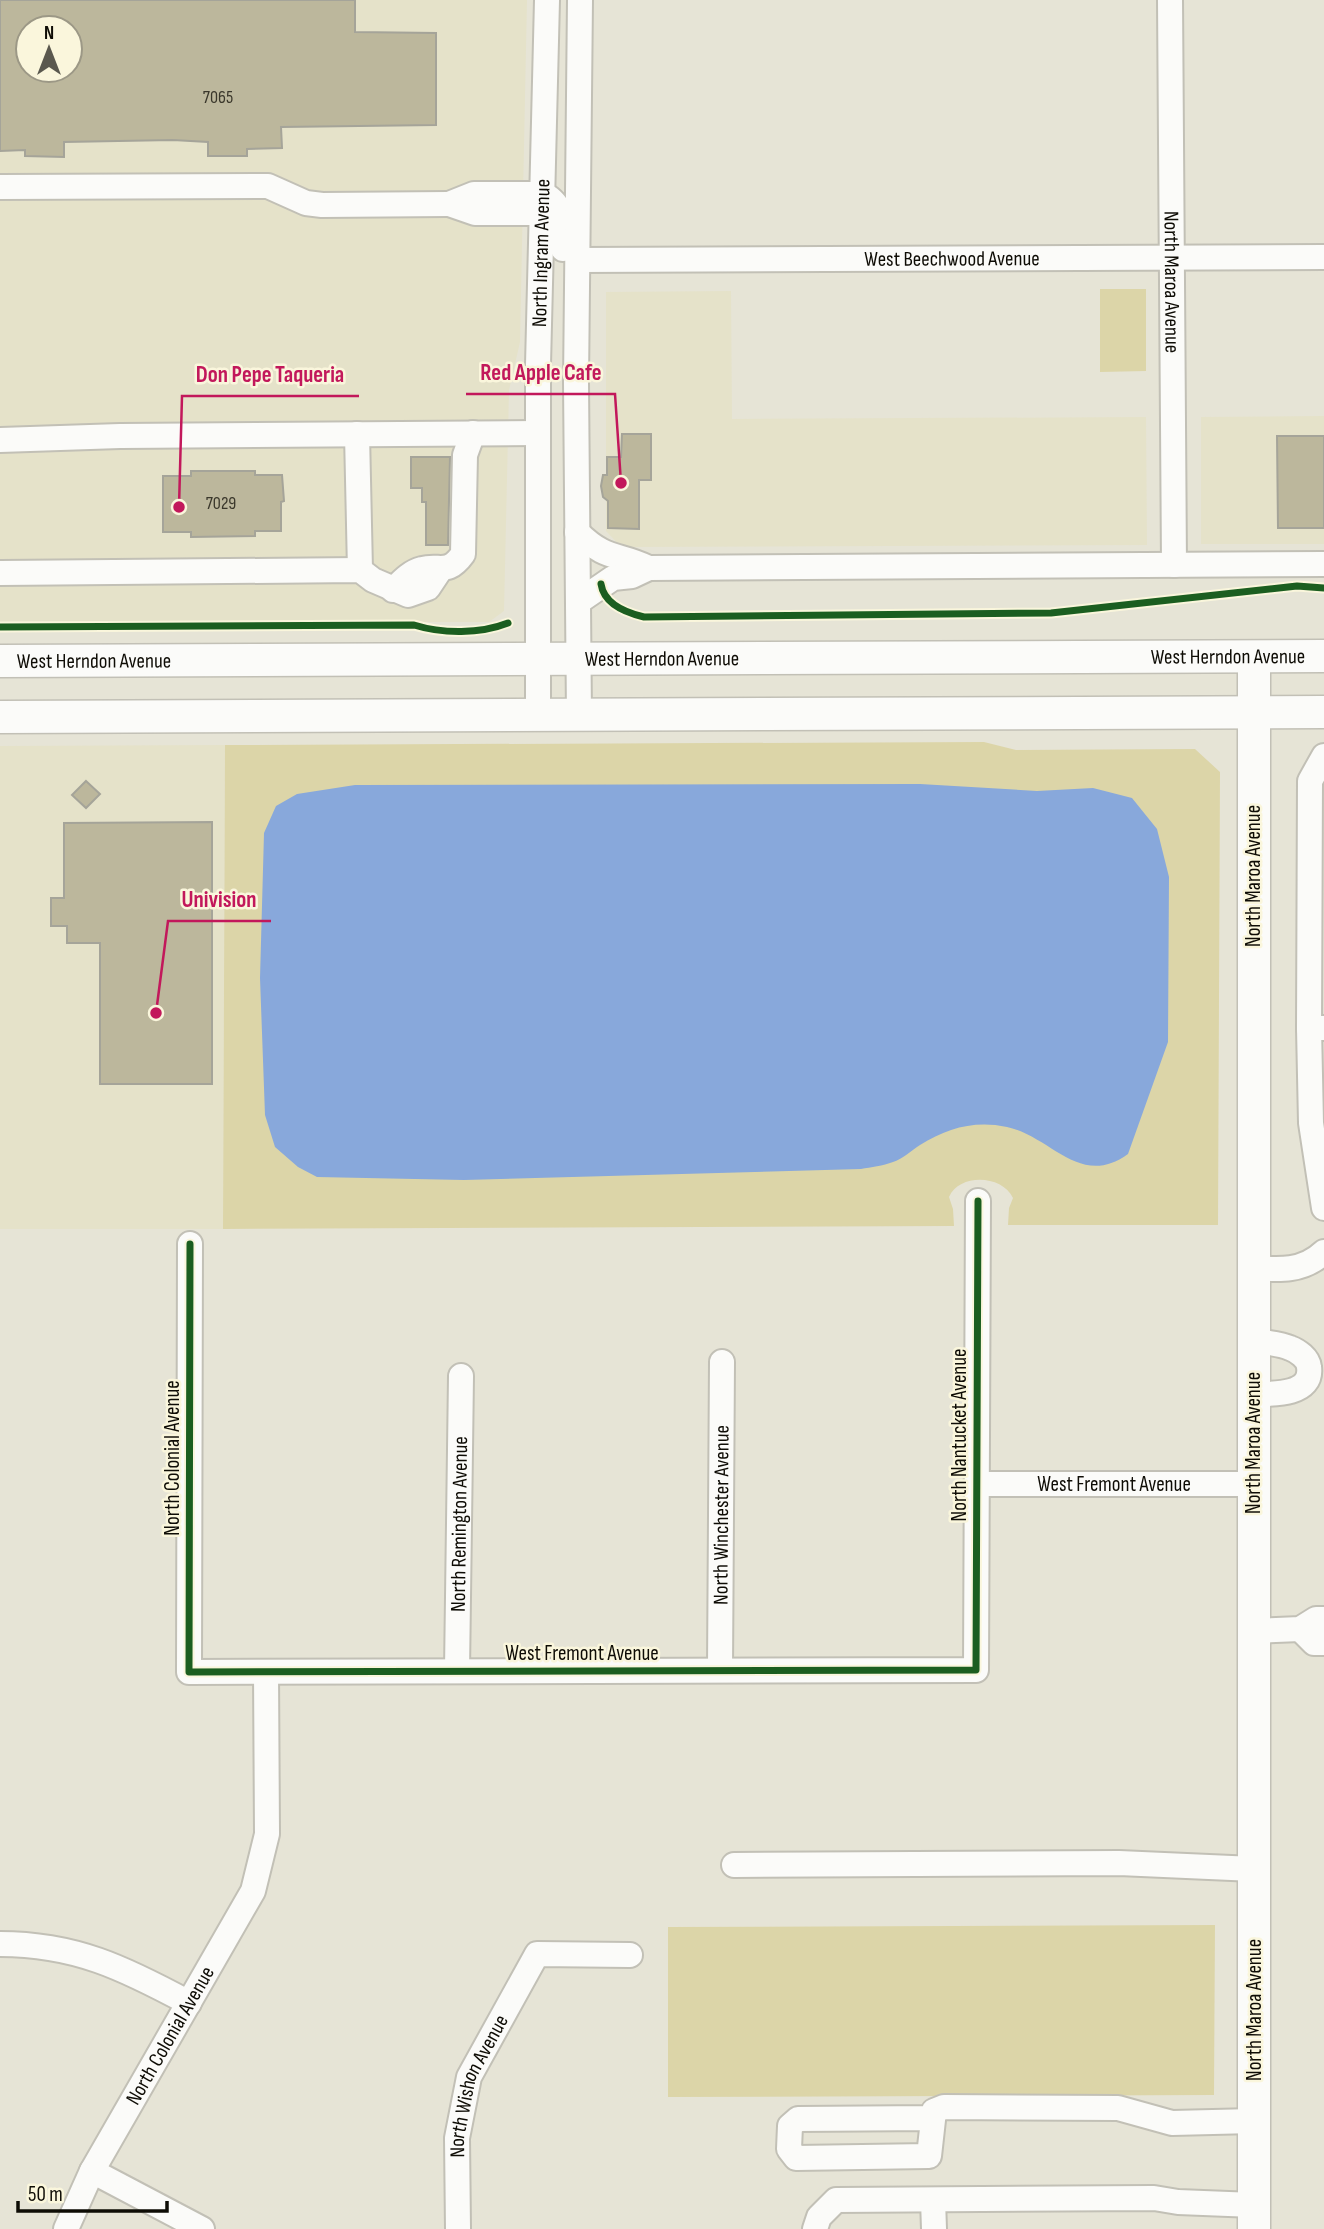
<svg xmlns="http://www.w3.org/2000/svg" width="1324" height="2229" font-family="'Sofia Sans Condensed',sans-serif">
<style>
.built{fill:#e5e2c9;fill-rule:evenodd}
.green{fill:#dcd5a8}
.water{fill:#88a8db}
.building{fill:#bcb79c;stroke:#a5a499;stroke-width:2;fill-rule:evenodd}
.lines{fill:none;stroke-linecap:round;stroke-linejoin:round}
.minor-casing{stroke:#c2c0b6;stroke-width:28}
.major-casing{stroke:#c2c0b6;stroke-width:35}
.minor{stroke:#fbfbf9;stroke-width:24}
.major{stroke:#fbfbf9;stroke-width:32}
.cycleway-casing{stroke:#faf6dc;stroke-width:11}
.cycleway{stroke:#1b5e20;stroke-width:7}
.labels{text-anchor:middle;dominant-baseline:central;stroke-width:5;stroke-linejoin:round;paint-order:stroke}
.number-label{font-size:18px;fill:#3a372b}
.street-label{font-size:21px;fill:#0e0c05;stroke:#faf6dc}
.leader{fill:none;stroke:#c2185b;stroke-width:2.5}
.callout-dot{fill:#c2185b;stroke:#faf6dc;stroke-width:2.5}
.callout-label{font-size:23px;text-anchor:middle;font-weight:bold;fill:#c2185b;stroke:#faf6dc;stroke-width:5;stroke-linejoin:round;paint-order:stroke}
</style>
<rect width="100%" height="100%" fill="#e6e4d6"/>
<g class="built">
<path d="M0,0H527L520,342L509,390L504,611L489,622H0ZM28,28H70V70H28Z"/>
<path d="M731,291L732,419L1146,417L1147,545L621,547L606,531V292Z"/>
<path d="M1324,416V544H1201V417Z"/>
<path d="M225,745L223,1229H0V746Z"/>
</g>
<g class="green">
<path d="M1146,289V371L1100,372V289Z"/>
<path d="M984,742L1016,750L1195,749L1220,772L1218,1225H1008L1009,1208L1013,1198C1002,1175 960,1173 949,1197L953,1209L954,1226L223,1229L225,745Z"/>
<path d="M1215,1925L1214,2095L668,2097V1927Z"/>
</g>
<path class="water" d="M920,784L1037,791L1093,788L1132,798L1157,829L1169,877L1168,1042L1128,1154C1080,1189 1051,1136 1007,1127C975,1120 947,1128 920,1145C911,1151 902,1159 893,1162C883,1166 871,1167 861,1169L464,1180L317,1177L298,1167L275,1147L265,1115L260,978L264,833L276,806L297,794L355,785Z"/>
<g class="building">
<path d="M0,0H355V32L436,33V125L281,127L282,148L247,149V156H208V142L173,140L64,142V157L25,156V150L0,151ZM28,28H70V70H28Z"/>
<path d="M622,434H651V480H639V529L608,528V501L603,497L601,486L603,475H607V457H621Z"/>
<path d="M1277,436H1324V528H1278Z"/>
<path d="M411,457H450L448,545H426V502H422V488H411Z"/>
<path d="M191,471H255V475H282L284,501L281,502V531H255V536L191,537V532H163V476H191Z"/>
<path d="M86,781L100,794L86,808L72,795Z"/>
<path d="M212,822V1084H100V943H67V926H51V898H64V823Z"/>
</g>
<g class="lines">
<g class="minor-casing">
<g id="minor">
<path id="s1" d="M1170,0L1174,565"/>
<path d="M0,187L268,186L306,203L322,205L449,204"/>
<path d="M543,213H475L449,204L474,194H543C566,206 563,227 563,249"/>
<path id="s2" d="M579,260L1324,257"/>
<path d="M357,434L360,570"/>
<path d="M0,440L120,436L538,433"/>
<path d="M577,532C608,562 616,552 649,568"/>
<path d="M0,573L360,570L373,580L408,595L428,588L440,570"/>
<path d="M393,590C402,581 410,572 422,569C440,564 447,576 463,554L465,455L473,433"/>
<path d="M578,602L613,578L632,576L649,568L1324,564"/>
<path id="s3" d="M538,715V365L547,0"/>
<path d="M579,715L576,383L580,0"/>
<path d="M1309,1028L1310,781L1324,756"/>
<path d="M1323,1028H1309L1311,1123L1324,1208"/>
<path d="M190,1244L189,1672L976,1670L978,1201"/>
<path d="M1252,1268C1279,1270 1303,1272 1324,1252"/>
<path d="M1252,1340C1264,1343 1279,1343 1290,1348C1298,1351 1308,1358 1309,1367C1313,1396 1271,1394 1253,1394"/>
<path id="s4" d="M976,1484H1253"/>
<path d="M1300,1629L1314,1643H1324"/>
<path d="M1254,1631L1300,1629L1316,1619H1324"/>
<path id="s5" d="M720,1669L722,1362"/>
<path id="s6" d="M457,1671L461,1376"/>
<path d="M734,1865L1119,1863L1254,1869"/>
<path d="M0,1944C75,1944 124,1968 189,2003"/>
<path d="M931,2118L798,2119L790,2126L789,2149L796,2158L929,2156L934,2111L944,2107L1118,2108L1172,2123L1254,2121"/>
<path d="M92,2171L202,2229"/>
<path d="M933,2200L934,2229"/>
<path id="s7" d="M66,2229L92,2171L253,1891L267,1834L266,1672"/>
<path id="s8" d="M458,2229L457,2138L469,2077L537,1954L630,1955"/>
<path d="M815,2229L819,2217L836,2200L1154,2198L1178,2202L1254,2205"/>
</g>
</g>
<g class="major-casing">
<g id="major">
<path d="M1254,657V2229"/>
<path id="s9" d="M0,661L1324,656"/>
<path d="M0,717L1324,712"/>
</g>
</g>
<use href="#minor" class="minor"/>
<use href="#major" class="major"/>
<g class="cycleway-casing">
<g id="cycleway">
<path d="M601,584C604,604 627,613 644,617L1051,613L1297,586L1324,588"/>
<path d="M0,627L414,625C443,634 480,634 508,623"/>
<path d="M190,1244L189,1672L976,1670L978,1201"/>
</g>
</g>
<use href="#cycleway" class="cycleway"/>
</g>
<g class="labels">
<g class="number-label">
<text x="218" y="97">7065</text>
<text x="221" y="503">7029</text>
</g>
<g class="street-label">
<text stroke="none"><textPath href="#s3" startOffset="462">North Ingram Avenue</textPath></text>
<text stroke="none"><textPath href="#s2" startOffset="373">West Beechwood Avenue</textPath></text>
<text stroke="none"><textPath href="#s1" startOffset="282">North Maroa Avenue</textPath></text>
<text stroke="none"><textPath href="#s9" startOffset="1228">West Herndon Avenue</textPath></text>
<text stroke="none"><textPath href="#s9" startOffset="662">West Herndon Avenue</textPath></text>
<text stroke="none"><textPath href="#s9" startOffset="94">West Herndon Avenue</textPath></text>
<text transform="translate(1253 876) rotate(-90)">North Maroa Avenue</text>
<text transform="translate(959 1435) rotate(-90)">North Nantucket Avenue</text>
<text transform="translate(1253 1443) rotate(-90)">North Maroa Avenue</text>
<text transform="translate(172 1458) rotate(-90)">North Colonial Avenue</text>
<text stroke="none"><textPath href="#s4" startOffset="138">West Fremont Avenue</textPath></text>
<text stroke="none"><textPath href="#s5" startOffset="154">North Winchester Avenue</textPath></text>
<text stroke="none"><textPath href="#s6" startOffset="147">North Remington Avenue</textPath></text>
<text x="582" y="1653">West Fremont Avenue</text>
<text transform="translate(1254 2010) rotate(-90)">North Maroa Avenue</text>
<text stroke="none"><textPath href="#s7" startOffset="220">North Colonial Avenue</textPath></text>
<text stroke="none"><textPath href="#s8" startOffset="147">North Wishon Avenue</textPath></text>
</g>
</g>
<path class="leader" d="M621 483L615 394H466M179 507L182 396H359M156 1013L168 921H271"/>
<g class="callout-dot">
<circle cx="621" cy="483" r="7"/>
<circle cx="179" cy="507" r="7"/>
<circle cx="156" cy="1013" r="7"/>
</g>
<g class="callout-label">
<text x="541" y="380">Red Apple Cafe</text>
<text x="270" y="382">Don Pepe Taqueria</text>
<text x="219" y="907">Univision</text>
</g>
<g transform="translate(49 49)"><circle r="33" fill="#faf6dc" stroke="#9c9886" stroke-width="2"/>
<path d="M0-5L12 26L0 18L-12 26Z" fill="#5a584e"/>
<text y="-10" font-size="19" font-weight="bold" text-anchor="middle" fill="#0e0c05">N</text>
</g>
<path d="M18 2201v10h149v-10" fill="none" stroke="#0e0c05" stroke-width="3.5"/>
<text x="28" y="2201" font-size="21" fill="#0e0c05" stroke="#faf6dc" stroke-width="5" paint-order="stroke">50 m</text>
</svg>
